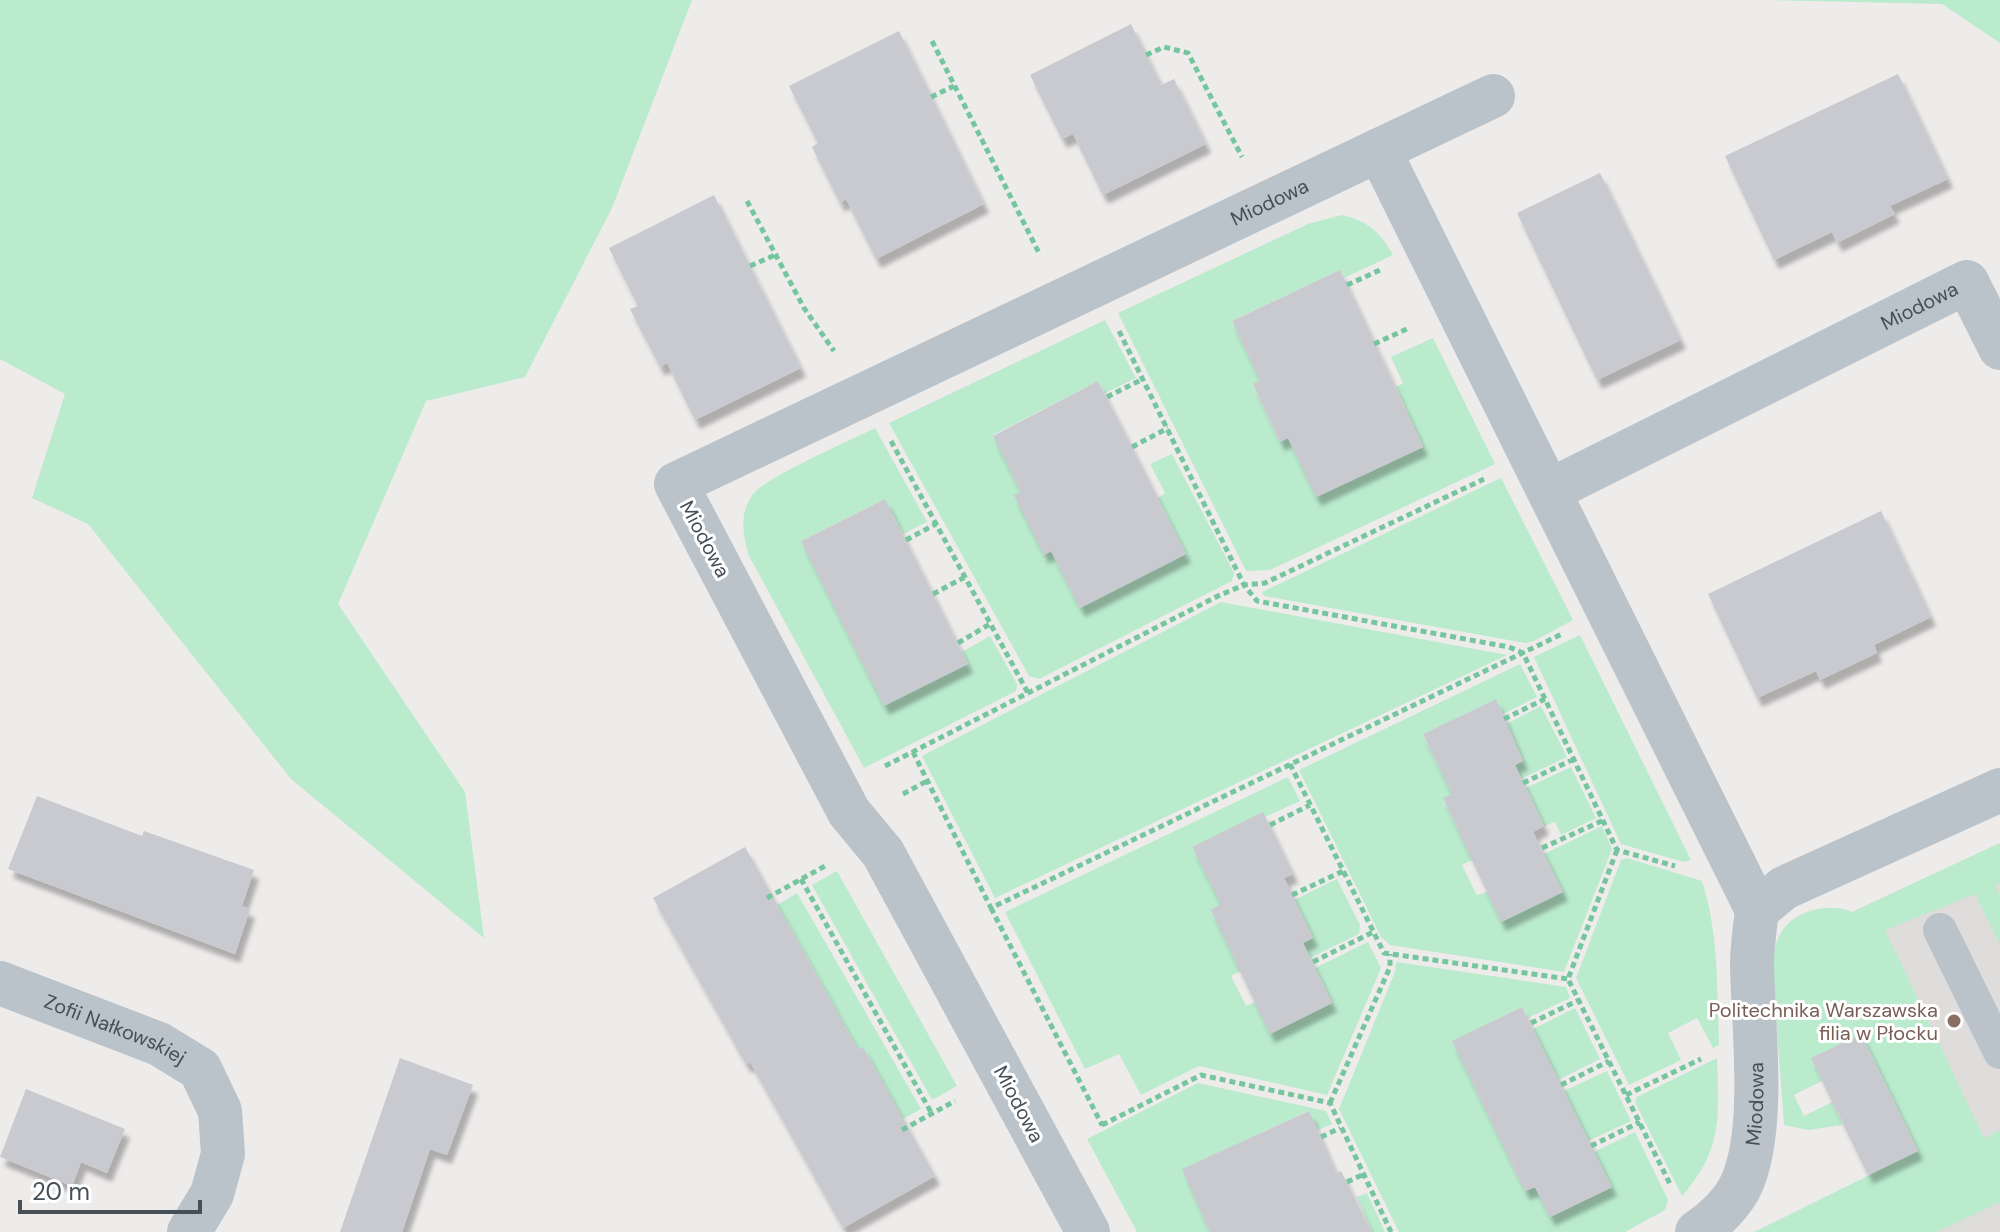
<svg xmlns="http://www.w3.org/2000/svg" width="2000" height="1232" font-family="'DM Sans',sans-serif">
<style>
.education{fill:#dfdcdc}
.green{fill:#baebcd}
.building{fill:#c8cad0;filter:url(#shadow)}
.lines{fill:none;stroke-linecap:round;stroke-linejoin:round}
.path{stroke:#75c69e;stroke-width:5;stroke-dasharray:6 4;stroke-linecap:butt}
.lane{stroke:#bac3ca;stroke-width:34}
.street{stroke:#bac3ca;stroke-width:44}
.education-dot{fill:#8d6e63;stroke:#fff;stroke-width:3}
.labels{text-anchor:middle;dominant-baseline:central;stroke-width:6;stroke-linejoin:round;paint-order:stroke}
.street-label{font-size:20px;fill:#454f57;stroke:#fff}
.education-label{font-size:20px;fill:#785e54;stroke:#fff;text-anchor:end}
</style>
<defs>
<filter id="shadow"><feDropShadow dx="5" dy="9" stdDeviation="2" flood-color="#0004"/></filter>
</defs>
<rect width="100%" height="100%" fill="#eeebeb"/>
<path class="education" d="M 2000,843 L 2000,1232 L 1764,1232 L 1963,1131 L 1852,912 Z"/>
<path class="green" d="M 0,0 L 692,0 L 612,208 L 525,377 L 426,401 L 338,604 L 465,792 L 484,938 L 291,779 L 88,524 L 32,498 L 65,394 L 0,359 Z
M 1766,0 L 2000,0 L 2000,43 L 1942,4 Z
M 1341,215 C 1367,220 1380,232 1393,255 L 1344,278 L 1340,270 L 1232,321 L 1260,380 L 1253,385 L 1279,441 L 1288,438 L 1317,497 L 1423,447 L 1396,387 L 1403,383 L 1391,357 L 1433,338 L 1495,464 L 1270,570 L 1246,571 L 1118,313 L 1308,224 Z
M 1105,320 L 1136,378 L 1105,393 L 1098,381 L 993,435 L 1021,492 L 1015,495 L 1044,555 L 1051,551 L 1080,608 L 1186,554 L 1158,498 L 1165,493 L 1150,464 L 1172,454 L 1234,573 L 1232,581 L 1039,679 L 1029,676 L 889,423 Z
M 875,428 L 927,522 L 903,534 L 885,499 L 801,541 L 884,705 L 968,664 L 962,652 L 990,636 L 1017,684 L 1016,691 L 864,768 L 748,554 C 743,533 739,513 753,494 C 766,477 851,440 875,428 Z
M 1501,478 L 1573,620 L 1534,641 L 1525,643 L 1264,596 L 1262,592 Z
M 1221,602 L 1507,655 L 995,898 L 922,756 Z
M 1580,635 L 1691,860 L 1684,862 L 1621,844 L 1534,657 Z
M 1520,664 L 1537,697 L 1501,715 L 1494,700 L 1423,734 L 1438,766 L 1460,790 L 1443,799 L 1457,828 L 1481,856 L 1462,865 L 1477,895 L 1487,892 L 1563,892 L 1544,854 L 1602,826 L 1612,849 L 1564,972 L 1390,945 L 1381,937 L 1299,770 Z
M 1541,706 L 1567,757 L 1521,779 L 1515,765 L 1523,761 L 1506,724 Z
M 1571,767 L 1596,818 L 1561,835 L 1555,822 L 1544,826 L 1526,788 Z
M 1288,777 L 1300,801 L 1265,817 L 1263,813 L 1192,847 L 1206,875 L 1216,871 L 1250,966 L 1231,976 L 1246,1006 L 1255,1002 L 1271,1033 L 1332,1003 L 1315,968 L 1368,942 L 1381,968 L 1327,1095 L 1199,1066 L 1141,1095 L 1119,1054 L 1085,1069 L 1005,912 Z
M 2000,843 L 2000,882 L 1995,885 L 2000,897 L 2000,945 L 1975,894 L 1885,930 L 1984,1138 L 2000,1130 L 2000,1202 L 1937,1232 L 1754,1232 L 1918,1151 L 1861,1034 L 1812,1058 L 1822,1081 L 1794,1095 L 1804,1116 L 1832,1102 L 1843,1125 L 1808,1130 L 1784,1125 L 1773,975 C 1773,960 1773,944 1782,931 C 1796,910 1830,902 1852,912 Z
M 1627,858 L 1702,881 C 1719,933 1717,990 1719,1045 L 1713,1048 L 1697,1018 L 1668,1033 L 1681,1060 L 1629,1085 L 1576,978 L 1621,860 Z
M 837,871 L 957,1086 L 932,1100 L 812,885 Z
M 1337,879 L 1360,925 L 1359,934 L 1310,958 L 1303,943 L 1294,900 Z
M 797,893 L 921,1109 L 898,1122 L 891,1097 L 863,1047 L 858,1050 L 789,925 L 772,908 Z
M 1396,962 L 1566,987 L 1570,998 L 1528,1018 L 1522,1007 L 1453,1041 L 1495,1130 L 1519,1155 L 1510,1161 L 1525,1191 L 1535,1187 L 1550,1217 L 1611,1188 L 1594,1152 L 1635,1132 L 1668,1200 L 1665,1210 L 1625,1232 L 1399,1232 L 1339,1109 L 1395,972 Z
M 1575,1008 L 1600,1059 L 1558,1080 L 1533,1029 Z
M 1717,1058 C 1719,1116 1723,1149 1682,1196 L 1635,1102 L 1637,1097 Z
M 1607,1071 L 1631,1121 L 1588,1141 L 1564,1091 Z
M 1198,1083 L 1326,1111 L 1332,1124 L 1318,1130 L 1308,1111 L 1183,1169 L 1210,1232 L 1137,1232 L 1087,1139 Z
M 1367,1193 L 1385,1232 L 1372,1232 L 1357,1197 Z"/>
<path class="building" d="M 1131,24 L 1161,85 L 1174,79 L 1206,144 L 1103,195 L 1073,134 L 1062,139 L 1030,75 Z
M 899,31 L 984,204 L 876,259 L 846,199 L 840,203 L 812,147 L 818,143 L 789,86 Z
M 1898,74 L 1948,179 L 1890,206 L 1895,214 L 1837,243 L 1832,232 L 1774,260 L 1725,156 Z
M 1600,173 L 1681,340 L 1597,380 L 1517,213 Z
M 714,195 L 801,368 L 695,420 L 667,363 L 660,367 L 630,309 L 638,306 L 609,248 Z
M 1340,270 L 1423,447 L 1316,497 L 1288,438 L 1280,442 L 1253,384 L 1260,380 L 1232,321 Z
M 1098,381 L 1186,554 L 1080,608 L 1051,551 L 1044,555 L 1014,495 L 1021,492 L 993,436 Z
M 885,499 L 968,664 L 884,706 L 801,541 Z
M 1881,511 L 1931,617 L 1874,645 L 1877,653 L 1820,680 L 1816,671 L 1757,698 L 1708,594 Z
M 1496,699 L 1523,761 L 1515,765 L 1544,826 L 1533,832 L 1563,892 L 1501,922 L 1443,798 L 1452,794 L 1423,734 Z
M 37,796 L 142,836 L 144,831 L 254,870 L 242,906 L 250,909 L 235,954 L 8,869 Z
M 1263,812 L 1293,874 L 1284,878 L 1313,938 L 1303,943 L 1332,1003 L 1270,1034 L 1211,910 L 1221,904 L 1192,847 Z
M 745,847 L 858,1050 L 863,1047 L 935,1176 L 843,1228 L 750,1062 L 746,1064 L 653,898 Z
M 1522,1007 L 1612,1187 L 1550,1217 L 1535,1187 L 1525,1191 L 1452,1041 Z
M 1861,1034 L 1918,1151 L 1868,1175 L 1811,1058 Z
M 400,1058 L 473,1085 L 447,1155 L 430,1149 L 402,1232 L 340,1232 Z
M 26,1089 L 125,1129 L 107,1173 L 81,1162 L 72,1186 L 0,1157 Z
M 1309,1111 L 1336,1173 L 1341,1171 L 1371,1232 L 1210,1232 L 1182,1169 Z"/>
<g class="lines">
<path class="path" d="M 932,41 L 1039,253
M 1146,55 L 1164,47 L 1188,53 L 1242,157
M 931,97 L 954,86
M 747,201 L 804,308 L 834,351
M 750,266 L 775,255
M 1347,285 L 1380,270
M 1119,331 L 1244,585 L 1257,601 L 1509,647 L 1523,653 L 1617,850 L 1675,866
M 1374,344 L 1409,328
M 1107,397 L 1143,379
M 891,441 L 1028,693
M 1132,447 L 1168,428
M 906,540 L 936,524
M 933,594 L 965,577
M 958,643 L 990,624
M 1504,719 L 1545,699
M 913,752 L 991,908 L 1562,634
M 1290,764 L 1384,953 L 1568,979
M 885,766 L 1218,596 L 1244,585 L 1265,583 L 1484,479
M 1523,783 L 1574,759
M 903,794 L 927,781
M 1270,825 L 1310,805
M 1542,848 L 1604,820
M 1617,850 L 1568,979 L 1670,1184
M 801,879 L 932,1114
M 1292,895 L 1343,871
M 767,898 L 825,866
M 991,908 L 1102,1125
M 1313,962 L 1373,932
M 1531,1023 L 1579,1000
M 1561,1085 L 1609,1061
M 1626,1095 L 1701,1059
M 1330,1103 L 1390,967 L 1390,954
M 1102,1125 L 1201,1075 L 1330,1103 L 1391,1232
M 902,1130 L 955,1101
M 1321,1137 L 1340,1128
M 1591,1146 L 1640,1122
M 1347,1182 L 1364,1174"/>
<path class="lane" d="M 1940,930 L 2000,1052"/>
<g class="street">
<path d="M 1379,150 L 1757,910"/>
<path id="s1" d="M 1549,491 L 1967,282 L 2000,348"/>
<path id="s2" d="M 0,983 L 159,1044 L 200,1069 L 220,1111 L 223,1154 L 212,1194 L 189,1232"/>
<path id="s3" d="M 1088,1232 L 883,853 L 849,812 L 676,484 L 1493,96"/>
<path id="s4" d="M 1697,1232 C 1714,1221 1733,1203 1742,1183 C 1766,1127 1753,1026 1752,965 C 1752,947 1755,928 1757,910 L 1784,888 L 2000,790"/>
</g>
</g>
<circle class="education-dot" cx="1954" cy="1021" r="8"/>
<g class="labels">
<g class="street-label">
<text stroke="none"><textPath href="#s3" startOffset="1512">Miodowa</textPath></text>
<text stroke="none"><textPath href="#s1" startOffset="414">Miodowa</textPath></text>
<text transform="translate(705 539) rotate(62)">Miodowa</text>
<text stroke="none"><textPath href="#s2" startOffset="124">Zofii Nałkowskiej</textPath></text>
<text transform="translate(1019 1104) rotate(62)">Miodowa</text>
<text stroke="none"><textPath href="#s4" startOffset="148">Miodowa</textPath></text>
</g>
<g class="education-label">
<text x="1938" y="1010">Politechnika Warszawska<tspan x="1938" dy="23">filia w Płocku</tspan></text>
</g>
</g>
<path d="M20 1200v12h180v-12" fill="none" stroke="#454f57" stroke-width="4"/>
<text x="32" y="1200" font-size="24" fill="#454f57" stroke="#ffffff" stroke-width="6" paint-order="stroke">20 m</text>
</svg>
